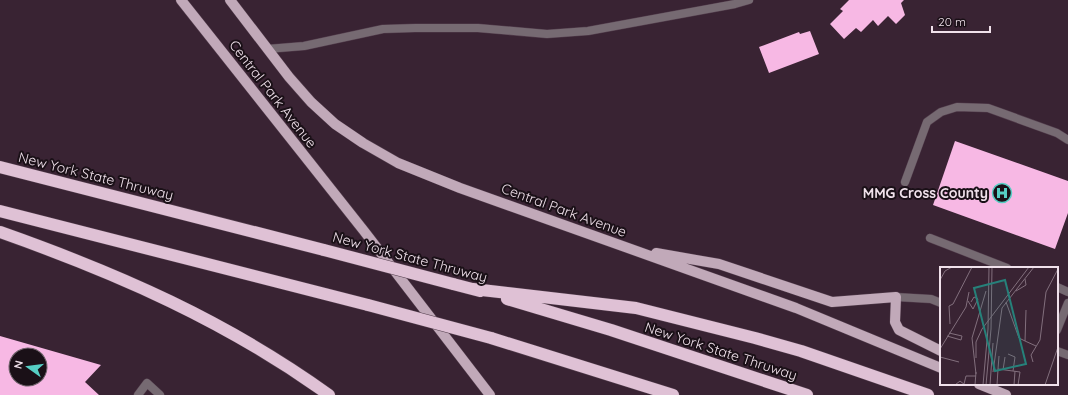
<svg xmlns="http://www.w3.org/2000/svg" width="1068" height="395" font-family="Quicksand,sans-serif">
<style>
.building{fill:#f7b8e4;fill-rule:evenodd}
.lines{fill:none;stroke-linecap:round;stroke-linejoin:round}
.lane-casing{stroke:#533e4d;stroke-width:9}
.street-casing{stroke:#533e4d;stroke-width:9}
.primary-casing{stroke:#533e4d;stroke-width:11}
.highway-casing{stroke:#533e4d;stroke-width:13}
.lane{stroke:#766a72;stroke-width:8}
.street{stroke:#766a72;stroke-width:8}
.primary{stroke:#c1a9b9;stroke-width:10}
.highway{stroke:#dfc1d5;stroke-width:12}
.highway-bridge-casing{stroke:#533e4d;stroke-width:13;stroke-linecap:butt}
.highway-bridge{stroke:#dfc1d5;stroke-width:12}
.labels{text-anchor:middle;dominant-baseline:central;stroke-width:4;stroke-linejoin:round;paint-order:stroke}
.street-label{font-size:14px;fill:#f0e1eb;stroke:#1a1017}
.poi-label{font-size:14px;font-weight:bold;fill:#f0e1eb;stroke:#1a1017;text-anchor:end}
.inset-road{fill:none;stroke:#826f7d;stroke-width:1}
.view{fill:#26817a;fill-opacity:0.15;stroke:#26817a;stroke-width:2}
.inset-edge{fill:none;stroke:#f0e1eb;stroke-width:2}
</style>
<rect width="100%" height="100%" fill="#392333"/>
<path class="building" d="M 849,0 L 904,0 L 901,3 L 905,15 L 896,24 L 888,16 L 878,26 L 873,20 L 861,32 L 856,28 L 844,39 L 830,24 L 843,11 L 840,9 Z
M 810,31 L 819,54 L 769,73 L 759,47 L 799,32 L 800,34 Z
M 955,141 L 1068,181 L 1068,213 L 1055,249 L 933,205 Z
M 0,336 L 101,365 L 85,382 L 99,395 L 0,395 ZM 16,355 L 40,355 L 40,379 L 16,379 Z"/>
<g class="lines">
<defs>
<path id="lane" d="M 905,182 L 927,122 L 941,112 L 957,107 L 988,108 L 1057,133 L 1068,140
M 930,238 L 1007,268
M 1057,287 L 1068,292
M 1057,351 L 1068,355
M 138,395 L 147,383 L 160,395"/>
<path id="street" d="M 267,49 L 304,46 L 383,29 L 415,28 L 478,28 L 547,34 L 588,31 L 735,4 L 749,0
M 896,297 L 931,299 L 941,303
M 1057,330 L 1068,303"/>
<path id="primary" d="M 181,0 L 364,231 L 490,395
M 230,0 L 289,77 L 311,102 L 335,124 L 363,143 L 398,163 L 460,188 L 796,308 L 941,368
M 656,253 L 719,264 L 832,302 L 896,297 L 895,322 L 899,330 L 941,351
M 979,384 L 1006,395"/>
<path id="highway" d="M 0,167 L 324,250
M 0,211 L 368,305
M 0,232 C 119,274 226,321 329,395
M 453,284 L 480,291
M 473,289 L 636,308 L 755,338 L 801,351 L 928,395
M 507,299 L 611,330 L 807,395
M 491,338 L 673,395"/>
</defs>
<use href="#lane" class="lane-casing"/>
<use href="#street" class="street-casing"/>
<use href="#primary" class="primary-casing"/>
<use href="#highway" class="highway-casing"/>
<use href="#lane" class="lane"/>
<use href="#street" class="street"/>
<use href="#primary" class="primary"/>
<use href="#highway" class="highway"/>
<defs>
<path id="highway-bridge" d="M 324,250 L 453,284
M 368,305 L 491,338"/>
</defs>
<use href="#highway-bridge" class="highway-bridge-casing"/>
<use href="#highway-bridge" class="highway-bridge"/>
</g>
<defs>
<symbol id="hospital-ring" viewBox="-11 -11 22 22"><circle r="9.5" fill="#1a1017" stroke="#56cec4" stroke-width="1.5"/><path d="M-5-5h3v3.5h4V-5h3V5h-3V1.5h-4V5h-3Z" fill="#56cec4"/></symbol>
</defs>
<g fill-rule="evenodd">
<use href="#hospital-ring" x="991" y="182" width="22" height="22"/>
</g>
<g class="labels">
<g class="street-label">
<text transform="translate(273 94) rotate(52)">Central Park Avenue</text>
<text transform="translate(96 176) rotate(14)">New York State Thruway</text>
<text transform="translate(564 210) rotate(20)">Central Park Avenue</text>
<text transform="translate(410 257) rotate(15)">New York State Thruway</text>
<text transform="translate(721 351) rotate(18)">New York State Thruway</text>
</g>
<g class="poi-label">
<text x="988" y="193">MMG Cross County</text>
</g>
</g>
<g transform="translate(940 267)">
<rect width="118" height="118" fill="#392333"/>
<path class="inset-road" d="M 0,13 L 5,4 L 12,0M 76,24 L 86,18 L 85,12M 28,34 L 33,42 L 38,32 L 34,30 L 31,35M 66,35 L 79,71 L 85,74M 86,43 L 85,74 L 96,79M 10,57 L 9,39 L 13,37 L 32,0M 7,69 L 21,73 L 22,69 L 9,66M 0,82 L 26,40 L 29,25M 68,87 L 75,90 L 73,104M 59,89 L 58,102 L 80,105 L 78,118M 0,90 L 19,95M 36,91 L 36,75 L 42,62 L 89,0M 93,95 L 91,88 L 100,73 L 106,25 L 118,2M 63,103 L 65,90M 53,105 L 62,41 L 94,0M 36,107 L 32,71 L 46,24M 24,117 L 26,109 L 36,109M 15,118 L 20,114 L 25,118M 35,118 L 36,105M 43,118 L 48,62 L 49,0M 46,118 L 51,62 L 52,0M 50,118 L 53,76M 57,118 L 58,102M 74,118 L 75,104M 105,118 L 118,80"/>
<path class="view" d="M 65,13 L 86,97 L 55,104 L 34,21 Z"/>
<rect width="118" height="118" class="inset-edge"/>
</g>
<g transform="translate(28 367) rotate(284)"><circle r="19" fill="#1a1017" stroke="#70646c"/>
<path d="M0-3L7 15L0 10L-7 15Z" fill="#56cec4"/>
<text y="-6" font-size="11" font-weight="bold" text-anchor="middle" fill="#f0e1eb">N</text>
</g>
<path d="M932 26v6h58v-6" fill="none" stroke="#f0e1eb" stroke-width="2"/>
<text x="938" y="26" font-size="12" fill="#f0e1eb" stroke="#1a1017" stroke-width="3" paint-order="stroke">20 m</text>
</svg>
